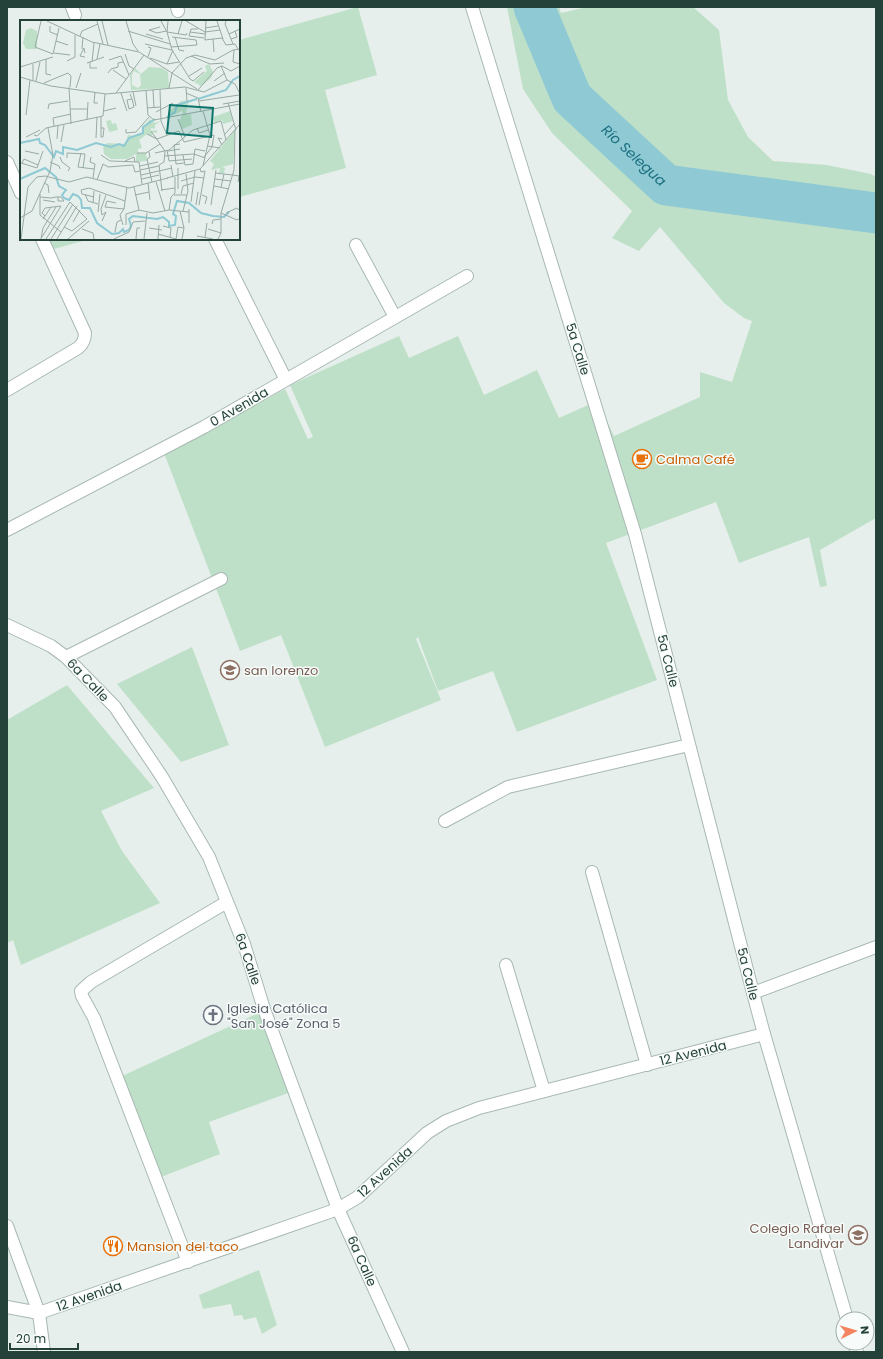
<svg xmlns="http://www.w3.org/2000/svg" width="883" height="1359" font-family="Poppins,sans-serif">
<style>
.green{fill:#bfe0c8}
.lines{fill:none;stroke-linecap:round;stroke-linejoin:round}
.river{stroke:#8ec9d4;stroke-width:41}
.minor-casing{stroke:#a8b8b2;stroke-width:14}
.tertiary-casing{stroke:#a8b8b2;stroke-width:14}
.minor{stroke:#fff;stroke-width:12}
.tertiary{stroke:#fff;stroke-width:12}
.labels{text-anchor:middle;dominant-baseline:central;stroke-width:3;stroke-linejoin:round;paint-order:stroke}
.street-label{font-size:13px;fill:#24423a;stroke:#f7fbf9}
.food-label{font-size:13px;fill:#c56008;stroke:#f7fbf9;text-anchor:start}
.education-label{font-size:13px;fill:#785e54;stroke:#f7fbf9;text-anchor:start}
.worship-label{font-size:13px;fill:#5b616d;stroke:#f7fbf9;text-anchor:start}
.water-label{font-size:14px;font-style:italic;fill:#1c6f80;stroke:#f7fbf9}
.inset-river{fill:none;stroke:#8ec9d4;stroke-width:2}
.inset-road{fill:none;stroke:#98aaa4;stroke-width:1}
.view{fill:#0f766e;fill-opacity:0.15;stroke:#0f766e;stroke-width:2}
.inset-edge{fill:none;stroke:#24423a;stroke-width:2}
</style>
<rect width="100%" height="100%" fill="#e6efeb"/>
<path class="green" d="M 358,7 L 377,75 L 325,90 L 346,168 L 239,197 L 239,40 Z
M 507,7 L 559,7 L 561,13 L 587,7 L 693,7 L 719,30 L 728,100 L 748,137 L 773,161 L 827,165 L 871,174 L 876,177 L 876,518 L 820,550 L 827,586 L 820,587 L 809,537 L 739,563 L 716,502 L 606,543 L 657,680 L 517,732 L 493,671 L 438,691 L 418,637 L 416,639 L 441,700 L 325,747 L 281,635 L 240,651 L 164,453 L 285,389 L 308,439 L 313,437 L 290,385 L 399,336 L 409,358 L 458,336 L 484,395 L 537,370 L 559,418 L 597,401 L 614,436 L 700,397 L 700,372 L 732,382 L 752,321 L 744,318 L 724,303 L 660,227 L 639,251 L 612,238 L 632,211 L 552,133 L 523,89 Z
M 40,239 L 90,239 L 43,252 Z
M 192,647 L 229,745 L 181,762 L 117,684 Z
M 67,685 L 154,788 L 101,811 L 122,851 L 160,903 L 21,965 L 13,940 L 7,943 L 7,720 Z
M 263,1011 L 291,1092 L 209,1122 L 220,1154 L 161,1177 L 120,1077 Z
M 259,1270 L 277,1325 L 262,1334 L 256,1317 L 244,1320 L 242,1315 L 234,1316 L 231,1304 L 203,1309 L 199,1295 Z"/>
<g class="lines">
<path class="river" id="s1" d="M 534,7 L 572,98 L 666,185 L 876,213"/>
<defs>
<path id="minor" d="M 72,7 L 75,15
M 177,7 L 178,11
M 472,7 L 635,534 L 753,993
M 7,162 L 21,193
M 215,239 L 286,380
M 356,245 L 395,317
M 7,390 L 78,348 C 83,344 85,340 85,333 L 42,239
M 7,530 L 204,427 L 467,276
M 7,625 L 51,646 L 66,657 L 115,707 L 162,777 L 209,857 L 244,944 L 264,1009 L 338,1209 L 403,1352
M 66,657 L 221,579
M 445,821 L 508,787 L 689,745
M 592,872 L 647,1065
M 506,965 L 544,1091
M 764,1034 L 847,1319
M 7,1226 L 39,1313 L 44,1352
M 188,1262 L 94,1018 L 82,996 L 81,991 L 91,982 L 227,902
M 854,1343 L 857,1352"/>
<path id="tertiary" d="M 7,1307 L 39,1313 L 338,1209 L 358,1197 L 427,1133 L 446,1121 L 479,1108 L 764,1034 L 753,993 L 876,947"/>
</defs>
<use href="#minor" class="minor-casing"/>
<use href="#tertiary" class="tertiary-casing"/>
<use href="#minor" class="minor"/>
<use href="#tertiary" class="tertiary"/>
</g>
<defs>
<symbol id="cafe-ring" viewBox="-11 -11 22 22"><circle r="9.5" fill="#f7fbf9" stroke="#e8710a" stroke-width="1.5"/><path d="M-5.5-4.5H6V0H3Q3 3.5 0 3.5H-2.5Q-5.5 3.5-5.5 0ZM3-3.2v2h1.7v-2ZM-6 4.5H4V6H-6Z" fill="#e8710a"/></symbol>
<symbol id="school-ring" viewBox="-11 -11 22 22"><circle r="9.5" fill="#f7fbf9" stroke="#8d6e63" stroke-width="1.5"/><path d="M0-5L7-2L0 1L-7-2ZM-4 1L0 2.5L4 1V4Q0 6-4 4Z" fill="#8d6e63"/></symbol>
<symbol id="church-ring" viewBox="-11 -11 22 22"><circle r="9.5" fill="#f7fbf9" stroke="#6b7280" stroke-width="1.5"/><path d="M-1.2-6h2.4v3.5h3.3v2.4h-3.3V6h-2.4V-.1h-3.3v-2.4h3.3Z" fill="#6b7280"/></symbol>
<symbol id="restaurant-ring" viewBox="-11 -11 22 22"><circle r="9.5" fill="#f7fbf9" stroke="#e8710a" stroke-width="1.5"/><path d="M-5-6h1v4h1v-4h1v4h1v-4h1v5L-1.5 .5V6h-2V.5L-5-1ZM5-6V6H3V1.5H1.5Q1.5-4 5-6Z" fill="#e8710a"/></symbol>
</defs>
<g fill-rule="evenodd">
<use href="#cafe-ring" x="631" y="448" width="22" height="22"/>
<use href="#school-ring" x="219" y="659" width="22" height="22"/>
<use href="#church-ring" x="202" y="1004" width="22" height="22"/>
<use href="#school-ring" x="847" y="1224" width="22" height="22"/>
<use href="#restaurant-ring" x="102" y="1235" width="22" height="22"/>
</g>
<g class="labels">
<g class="street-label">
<text transform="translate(578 349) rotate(73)">5a Calle</text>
<text transform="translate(239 407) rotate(-30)">0 Avenida</text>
<text transform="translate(668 661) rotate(76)">5a Calle</text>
<text transform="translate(88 680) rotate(46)">6a Calle</text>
<text transform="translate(248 959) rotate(71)">6a Calle</text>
<text transform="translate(748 974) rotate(76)">5a Calle</text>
<text transform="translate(693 1053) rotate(-14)">12 Avenida</text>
<text transform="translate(385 1172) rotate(-42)">12 Avenida</text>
<text transform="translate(362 1261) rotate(66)">6a Calle</text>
<text transform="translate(89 1296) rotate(-19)">12 Avenida</text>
</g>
<g class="food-label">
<text x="656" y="459">Calma Café</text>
<text x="127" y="1246">Mansion del taco</text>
</g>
<g class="education-label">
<text x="244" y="670">san lorenzo</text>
<text x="844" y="1228" text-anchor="end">Colegio Rafael<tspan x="844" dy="15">Landivar</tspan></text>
</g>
<g class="worship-label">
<text x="227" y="1008">Iglesia Católica<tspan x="227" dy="15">"San José" Zona 5</tspan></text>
</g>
<g class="water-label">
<text stroke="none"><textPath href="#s1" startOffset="183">Río Selegua</textPath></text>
</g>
</g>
<g transform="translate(20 20)">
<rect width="220" height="220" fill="#e6efeb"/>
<path d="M 11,8 L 17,11 L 17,29 L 6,29 L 3,23 L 6,10 ZM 189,44 L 193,52 L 191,58 L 181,66 L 174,62 L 187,51 L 185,46 ZM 129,47 L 142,48 L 148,52 L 149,68 L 111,70 L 110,56 L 115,48 L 121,54 ZM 114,51 L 120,54 L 121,65 L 118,68 L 112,65 L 112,55 ZM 169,80 L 166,92 L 167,95 L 171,94 L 172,105 L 162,109 L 159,101 L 163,94 L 162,91 L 149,97 L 148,92 L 161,81 ZM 210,91 L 213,101 L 203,104 L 202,100 L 194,103 L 193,97 ZM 130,99 L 135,103 L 141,101 L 135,105 L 135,109 L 131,108 L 131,111 L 137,110 L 137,113 L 133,112 L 132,116 L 127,114 L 119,120 L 122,128 L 118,129 L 118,133 L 126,133 L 127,141 L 116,142 L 116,134 L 107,139 L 91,139 L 84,134 L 83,127 L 87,123 L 105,124 L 108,115 L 114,116 L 123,113 L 123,107 ZM 91,100 L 92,104 L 96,103 L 98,110 L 89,112 L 86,101 ZM 215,110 L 213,144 L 202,147 L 205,148 L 204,153 L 199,153 L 200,148 L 191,150 L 194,144 L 190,141 Z" fill="#bfe0c8" fill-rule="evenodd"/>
<path class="inset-river" d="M 178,79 L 206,70 L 213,60 L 220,56M 147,97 L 155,92 L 157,85 L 177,79M 0,123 L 19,119 L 20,123 L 25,125 L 34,137 L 36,131 L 43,134 L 43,127 L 57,130 L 76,123 L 91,127 L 99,124 L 104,126 L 109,118 L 123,113 L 123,107 L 135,99M 0,159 L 25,148 L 36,157 L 39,166 L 46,170 L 42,175 L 44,178 L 49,180 L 53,174 L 58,176 L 61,180 L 62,188 L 70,188 L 77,203 L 92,214 L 99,213 L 103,209 L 104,212 L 109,210 L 111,206 L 109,199 L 113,196 L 137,199 L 143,197 L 149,202 L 149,206 L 155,205 L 156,196 L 153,194 L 157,181 L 169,183 L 181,193 L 193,196 L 204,197 L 209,192"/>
<path class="inset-road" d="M 21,1 L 15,27 L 33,34M 27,1 L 72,22 L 119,32 L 177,69M 77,1 L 83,24M 82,1 L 88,25M 106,1 L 113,24 L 118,31M 141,1 L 147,12 L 166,15 L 167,13M 148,1 L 147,12 L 152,30 L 170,59 L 173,61 L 184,52M 166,1 L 185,12 L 200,10M 186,1 L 185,20 L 202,18 L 206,25 L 215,24 L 218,29M 197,1 L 203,19M 206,1 L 205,4 L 213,24M 30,6 L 30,12 L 38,15M 140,7 L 129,10 L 137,13 L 146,11M 185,8 L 198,6M 178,9 L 171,9 L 169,16 L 184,18M 108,11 L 150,24M 170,12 L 185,14M 126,14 L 143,19M 158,14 L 162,1M 209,14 L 220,9M 60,16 L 62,11 L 78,4M 155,17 L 159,30 L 164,31M 193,19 L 194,32M 211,19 L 217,17 L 215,11M 36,21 L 48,25M 125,24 L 152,30M 128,27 L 131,28 L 128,37M 151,27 L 177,25 L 176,20 L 152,17M 62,29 L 63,17M 214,30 L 213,42 L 220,44M 34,33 L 50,35M 33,34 L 39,8M 105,34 L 109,46 L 114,49M 101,36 L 109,55M 171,36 L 190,44 L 204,43M 65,37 L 60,36 L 64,28 L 65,33M 130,38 L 147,44 L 159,42M 26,39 L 26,54 L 31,55M 77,39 L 80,24M 89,40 L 101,36M 47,41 L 55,37 L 55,15M 70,42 L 70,48 L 77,48M 72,42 L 74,23M 67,43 L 84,37M 147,44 L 153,30M 201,46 L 207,60M 202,46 L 211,51 L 220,46M 0,47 L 33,37M 93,50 L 106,59M 88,53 L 91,49 L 98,47 L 98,43 L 103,42M 169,56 L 182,48M 0,57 L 31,66 L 86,74 L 165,67 L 184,72 L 207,60 L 215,64 L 220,74M 13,61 L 13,44M 16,61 L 20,42M 194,61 L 205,53M 24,63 L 48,53 L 51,56 L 50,67M 49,67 L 51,104M 56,68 L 61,53M 149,68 L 152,53 L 166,38 L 175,35 L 195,40 L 213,30 L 220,29M 166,68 L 167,81M 133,70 L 134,87M 140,70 L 141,101 L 147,115M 178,70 L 197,48 L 202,46M 126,71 L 128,95 L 134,100 L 209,86 L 208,83M 75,72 L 74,83 L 78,83M 113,72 L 116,86M 96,73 L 124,35M 101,73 L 107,91M 166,73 L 178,78 L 181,92M 110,74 L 112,79 L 114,87 L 109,89 L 107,80 L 112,79M 179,81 L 219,75M 203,84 L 220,81M 127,88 L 140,87M 28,89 L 29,84 L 48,81M 51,89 L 67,89M 84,91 L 96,88M 183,91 L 190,115 L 183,146M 136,92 L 153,83M 6,95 L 10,60M 81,97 L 81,117 L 83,117 L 84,108 L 81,108M 158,99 L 165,117M 67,100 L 68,82M 34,106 L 33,98 L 51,94M 177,108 L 179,113 L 188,110M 106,109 L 106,113 L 116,112 L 129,97M 216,110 L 209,86 L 220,84M 131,111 L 145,131 L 144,142 L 139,145 L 142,171M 127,114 L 137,119 L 159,111 L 164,122 L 194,115 L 192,127 L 184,137M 205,114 L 214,104M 14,115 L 17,116 L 26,108 L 83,96 L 85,74M 6,117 L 20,110M 76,118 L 77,97M 37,119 L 38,106M 41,122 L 44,105M 160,124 L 154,125 L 156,144 L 164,143M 202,125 L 198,118 L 202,119M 187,126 L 200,128M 147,130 L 149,141 L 172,139M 5,131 L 19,134M 148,131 L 160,129M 129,132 L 130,137 L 127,139 L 132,162M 61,133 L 58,147 L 74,149M 117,133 L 126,133 L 140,124M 135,133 L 149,130 L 173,110 L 201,101 L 206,120M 81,135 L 90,141 L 119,142 L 122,164M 163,135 L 165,145 L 173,144 L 175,129 L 185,131M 144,136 L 174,134 L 185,138M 40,137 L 42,142 L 50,148 L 48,151M 71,137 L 70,142 L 75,144 L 73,158M 47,138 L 47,133 L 65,134 L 63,148M 105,141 L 114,137 L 115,142M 30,142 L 39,146 L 40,149M 1,143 L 17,148 L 23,131M 2,143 L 4,139 L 18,145M 151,145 L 153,157M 120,146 L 138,142M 158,148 L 158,169M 120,150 L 139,146M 195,153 L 213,155M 121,155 L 152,148M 213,155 L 219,156 L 218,162M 147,158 L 180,149 L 220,104M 122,159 L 139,155M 195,159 L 211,161M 77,160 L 83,144 L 88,147 L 113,145 L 115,152 L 120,151M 161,161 L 175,157 L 184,158M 136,162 L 145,191M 24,163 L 28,165 L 29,173M 128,163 L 130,180M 194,166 L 209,169M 114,167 L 119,190M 201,167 L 204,154M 141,170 L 155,168M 20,174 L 20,195 L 41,212M 65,174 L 68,181 L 78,184M 161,174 L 163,166 L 174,163M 115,175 L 129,172M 154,175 L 167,175M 182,175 L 187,177 L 185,184M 20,177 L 31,178 L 36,177 L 41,177 L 44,181 L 38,181 L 38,177M 74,177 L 62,174 L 61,170 L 69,168 L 105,181M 23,180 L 35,182M 171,182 L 175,151M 73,183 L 74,171M 96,183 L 87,181 L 85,187 L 104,189M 176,185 L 178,172M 179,185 L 185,151 L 181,152 L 180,149M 191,185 L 196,150M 149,190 L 151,177 L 155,173 L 155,157M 160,191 L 164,208 L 162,219M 163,191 L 168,171 L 166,154M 78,192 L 80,174M 201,193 L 217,200 L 220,198M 206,193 L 217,188 L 220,191M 0,198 L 12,191 L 30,151 L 33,135 L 28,108M 23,199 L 31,187M 82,201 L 86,192 L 82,195 L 81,189 L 86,175M 53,202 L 60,190M 169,203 L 169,189M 192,204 L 193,200 L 201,199M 103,205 L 100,195 L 104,189 L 107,167M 106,205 L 106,194 L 119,190 L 133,193 L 149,190 L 169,192M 143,206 L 151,208 L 150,217M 129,208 L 142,210M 62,209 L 73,213 L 74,219M 188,209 L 201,213M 95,212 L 97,202 L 101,200M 138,214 L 156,219 L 158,207 L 164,208M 177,216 L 193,219M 22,217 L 41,186 L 25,188 L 22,193 L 25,196M 185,217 L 187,203M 1,219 L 8,167 L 17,157 L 25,156 L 49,162 L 67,157 L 109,168 L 148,158M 21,219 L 23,208 L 36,187M 26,219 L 50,182 L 67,199 L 52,211 L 44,207M 31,219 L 53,184M 37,219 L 57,186M 48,219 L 69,201M 94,219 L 109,212 L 113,202 L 125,201M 116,219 L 117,208 L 120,208M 124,219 L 127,193M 138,219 L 139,205M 198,219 L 201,213 L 201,193 L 214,150 L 215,110"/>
<path class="view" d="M 150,85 L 193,88 L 191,117 L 147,113 Z"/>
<rect width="220" height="220" class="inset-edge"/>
</g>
<rect width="883" height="1359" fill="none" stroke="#24423a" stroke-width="16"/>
<g transform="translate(855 1331) rotate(85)"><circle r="19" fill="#f7fbf9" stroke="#a3b1ad"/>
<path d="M0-3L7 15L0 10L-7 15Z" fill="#f4845f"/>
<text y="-6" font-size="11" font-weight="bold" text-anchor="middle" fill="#24423a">N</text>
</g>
<path d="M10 1343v6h68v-6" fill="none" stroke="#24423a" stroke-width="2"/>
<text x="16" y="1343" font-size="12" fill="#24423a" stroke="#f7fbf9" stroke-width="3" paint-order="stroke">20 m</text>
</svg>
